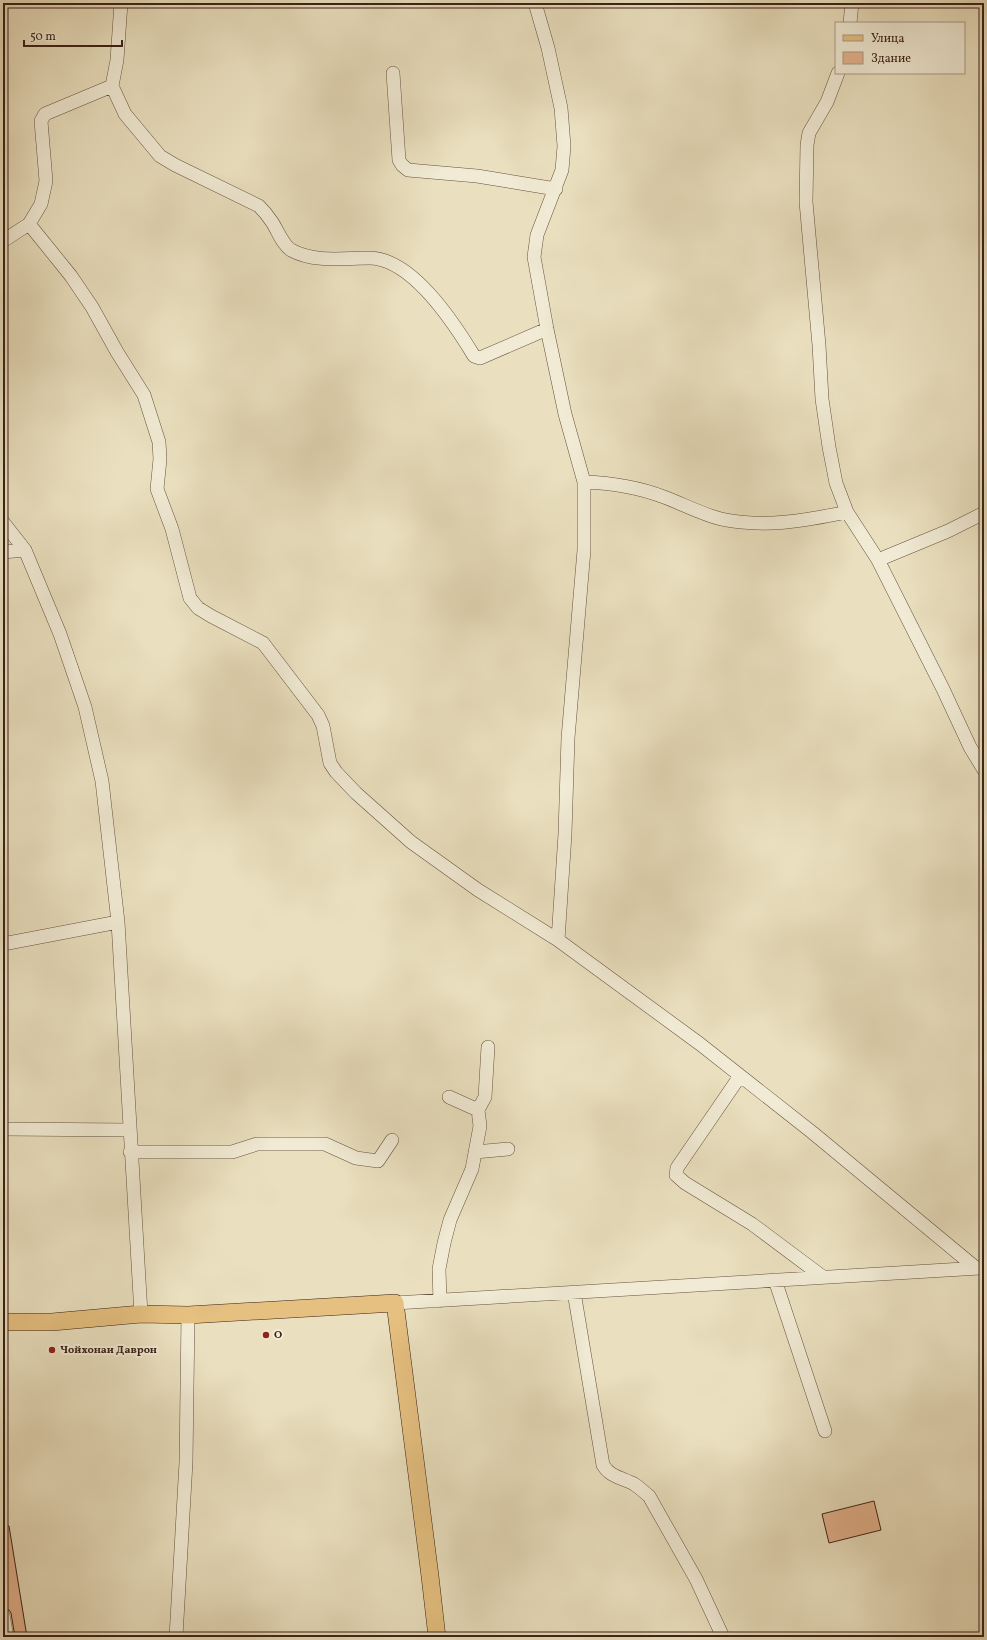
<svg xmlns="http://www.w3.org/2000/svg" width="987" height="1640" font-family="Vollkorn,serif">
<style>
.building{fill:#e4b38d;stroke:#3a2116}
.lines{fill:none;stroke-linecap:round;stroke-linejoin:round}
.minor-casing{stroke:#665140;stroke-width:14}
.major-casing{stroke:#3a2116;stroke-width:18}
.minor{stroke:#f1ebd5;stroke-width:13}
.major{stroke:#e5c080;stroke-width:17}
.poi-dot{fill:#8f2418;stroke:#f1ebd5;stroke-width:1.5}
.labels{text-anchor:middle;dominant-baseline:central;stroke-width:4;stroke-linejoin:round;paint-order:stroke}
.poi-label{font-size:11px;font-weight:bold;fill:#3a2116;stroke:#f1ebd5;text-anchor:start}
</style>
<rect width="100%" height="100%" fill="#eae0bf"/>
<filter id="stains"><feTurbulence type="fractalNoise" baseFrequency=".005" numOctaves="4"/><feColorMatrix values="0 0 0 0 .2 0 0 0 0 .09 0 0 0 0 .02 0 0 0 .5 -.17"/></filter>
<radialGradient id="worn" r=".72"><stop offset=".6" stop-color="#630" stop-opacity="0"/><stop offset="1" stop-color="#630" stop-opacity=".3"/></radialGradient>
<path class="building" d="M 874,1501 L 881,1530 L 829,1543 L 822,1514 Z
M 3,1526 L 9,1526 L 27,1637 L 15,1637 L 11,1613 L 9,1610 L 5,1607 L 3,1595 Z"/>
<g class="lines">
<defs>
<path id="minor" d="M 121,3 L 117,60 L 112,86 L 45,114 L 41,121 L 46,181 L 41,204 L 29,224 L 71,276 L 92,307 L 117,352 L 144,395 L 159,442 L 160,459 L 157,489 L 172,529 L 190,598 L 198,608 L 211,616 L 263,643 L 318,715 L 323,726 L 330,763 L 336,772 L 356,793 L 411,842 L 478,890 L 558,940 L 700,1044 L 813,1133 L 976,1268
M 535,3 L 548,48 L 561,108 L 564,146 L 562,170 L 537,235 L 534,257 L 547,329 L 565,414 L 584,482 L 584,550 L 568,738 L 565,834 L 558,940
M 850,23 L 852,3
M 393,73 L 399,160 L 402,165 L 408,170 L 477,176 L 556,189
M 838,73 L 827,102 L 809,133 L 807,145 L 806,202 L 819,345 L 822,399 L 829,447 L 836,483 L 847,512 L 878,560 L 943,689 L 970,747 L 984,770
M 112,86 L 125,114 L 160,156 L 175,165 L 259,206 C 264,211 268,216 272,222 C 278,231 282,244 291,250 C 315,263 343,258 369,258 C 412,258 454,323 474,356 L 480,358 L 547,329
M 3,241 L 29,224
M 584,482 C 611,483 638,487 664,497 C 683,504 701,514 721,519 C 764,528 804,521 847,512
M 3,522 L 25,550 L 60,634 L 85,707 L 102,781 L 118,922 L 141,1314
M 3,552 L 25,550
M 878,560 L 948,531 L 984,513
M 3,944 L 118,922
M 740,1076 L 677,1168 L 676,1175 L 685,1183 L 752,1224 L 823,1277
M 478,1110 L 485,1097 L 488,1047
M 3,1129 L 129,1130
M 130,1152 L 232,1152 L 257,1144 L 325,1144 L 356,1158 L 378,1161 L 392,1140
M 475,1152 L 508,1149
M 775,1280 L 825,1431
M 574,1292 L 603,1465 C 610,1477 623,1478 634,1484 C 640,1488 644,1492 649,1496 L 696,1579 L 723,1637
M 440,1301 L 439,1269 L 444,1243 L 450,1220 L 472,1169 L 480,1126 L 478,1110 L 449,1097
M 395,1303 L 980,1268
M 3,1615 L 7,1637
M 176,1637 L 186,1462 L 188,1315"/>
<path id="major" d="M 3,1322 L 52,1322 L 141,1314 L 188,1315 L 395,1303 L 430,1576 L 437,1637"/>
</defs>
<use href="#minor" class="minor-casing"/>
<use href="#major" class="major-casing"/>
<use href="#minor" class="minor"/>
<use href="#major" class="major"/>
</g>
<g class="poi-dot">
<circle cx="266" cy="1335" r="4"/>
<circle cx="52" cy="1350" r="4"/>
</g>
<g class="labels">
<g class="poi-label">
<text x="274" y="1335">O</text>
<text x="60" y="1350">Чойхонаи Даврон</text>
</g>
</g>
<rect width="987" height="1640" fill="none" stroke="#eae0bf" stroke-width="16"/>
<rect x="4" y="4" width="979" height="1632" fill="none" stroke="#3a2116" stroke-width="2"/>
<rect x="8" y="8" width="971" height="1624" fill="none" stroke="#3a2116"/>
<rect x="835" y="22" width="130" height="52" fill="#f1ebd5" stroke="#a89a89"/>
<rect x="843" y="35" width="20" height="6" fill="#e5c080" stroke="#a89a89"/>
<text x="871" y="42" font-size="12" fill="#3a2116">Улица</text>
<rect x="843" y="52" width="20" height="12" fill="#e4b38d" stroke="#a89a89"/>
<text x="871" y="62" font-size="12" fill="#3a2116">Здание</text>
<path d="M24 40v6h98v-6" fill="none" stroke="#3a2116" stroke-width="2"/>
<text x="30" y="40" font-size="12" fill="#3a2116" stroke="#f1ebd5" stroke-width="3" paint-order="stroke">50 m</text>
<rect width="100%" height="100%" filter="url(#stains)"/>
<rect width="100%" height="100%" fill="url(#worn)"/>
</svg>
